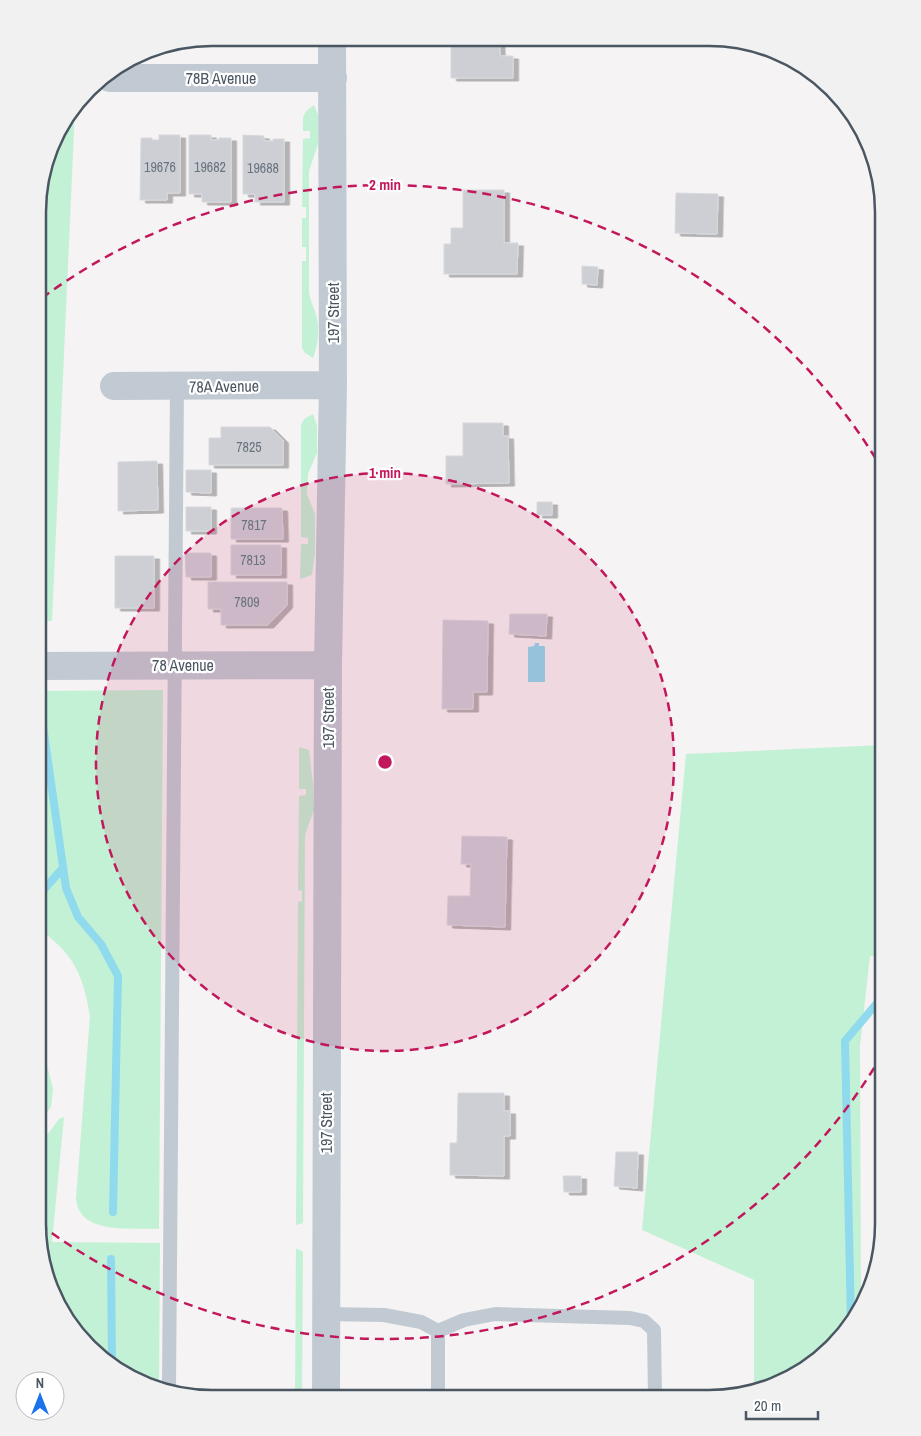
<svg xmlns="http://www.w3.org/2000/svg" width="921" height="1436" font-family="'Archivo Narrow',sans-serif">
<style>
.green{fill:#c3f1d5}
.water{fill:#90daee}
.lines{fill:none;stroke-linecap:round;stroke-linejoin:round}
.stream{stroke:#90daee;stroke-width:8}
.building{fill:#cdcfd5;stroke:#d7d9de;filter:url(#shadow)}
.service{stroke:#c1cad2;stroke-width:14}
.minor{stroke:#c1cad2;stroke-width:28}
.ring{fill:none;stroke:#c2185b;stroke-width:2.5;stroke-dasharray:9 6}
.labels{text-anchor:middle;dominant-baseline:central;stroke-width:4.5;stroke-linejoin:round;paint-order:stroke}
.number-label{font-size:14px;fill:#6b747e}
.street-label{font-size:16px;fill:#4a5661;stroke:#fff}
.rim{fill:none;stroke:#4a5661;stroke-width:2.5}
.centre{fill:#c2185b;stroke:#fff;stroke-width:2.5}
.ring-label{font-size:15px;text-anchor:middle;font-weight:bold;fill:#c2185b;stroke:#fff;stroke-width:4.5;stroke-linejoin:round;paint-order:stroke}
</style>
<defs>
<filter id="shadow"><feDropShadow dx="5.5" dy="3" stdDeviation="0" flood-color="#0004"/></filter>
</defs>
<rect width="100%" height="100%" fill="#f5f3f3"/>
<path class="green" d="M 314,105 L 318,115 L 318,144 L 309,171 L 309,292 C 310,301 314,306 316,315 C 320,327 318,346 313,358 L 305,353 L 302,348 L 302,261 L 306,261 L 306,247 L 302,247 L 302,218 L 306,218 L 306,207 L 302,207 L 303,139 L 310,138 L 310,131 L 303,131 C 303,117 301,114 314,105 Z
M 75,109 L 52,621 L 38,621 L 39,189 L 56,135 Z
M 313,414 L 317,426 L 317,453 L 308,474 L 307,494 L 315,514 L 315,553 L 312,575 L 300,579 L 301,544 L 308,544 L 308,538 L 301,537 L 301,425 L 304,419 Z
M 163,690 L 159,1229 C 138,1228 94,1233 81,1213 C 78,1210 77,1203 76,1199 L 90,1016 C 86,993 81,970 64,951 C 56,942 47,935 38,927 L 38,691 Z
M 883,745 L 883,957 L 870,956 L 860,1046 L 861,1306 L 848,1330 L 776,1385 L 754,1390 L 754,1280 L 642,1230 L 686,754 Z
M 299,747 L 309,750 L 313,784 L 314,810 L 305,835 L 303,1223 L 296,1225 L 298,902 L 302,901 L 302,891 L 298,890 L 299,796 L 306,795 L 306,789 L 299,789 Z
M 38,1030 L 53,1089 L 51,1107 L 38,1124 Z
M 64,1117 L 52,1242 L 160,1243 L 159,1384 L 106,1363 L 51,1291 L 38,1224 L 38,1147 L 59,1119 Z
M 296,1248 L 303,1252 L 302,1397 L 295,1397 Z"/>
<path class="water" d="M 535,643 L 539,643 L 539,646 L 544,646 L 545,647 L 545,682 L 528,682 L 528,647 L 534,646 Z"/>
<g class="lines">
<path class="stream" d="M 41,712 L 66,888 L 78,917 L 101,944 L 118,976 L 113,1212
M 38,896 L 63,868
M 111,1259 L 112,1365
M 851,1324 L 845,1041 L 883,996"/>
</g>
<path class="building" d="M 451,38 L 499,38 L 500,56 L 513,56 L 513,78 L 451,78 Z
M 159,135 L 180,135 L 180,193 L 167,193 L 167,200 L 140,200 L 141,138 L 152,138 L 152,140 L 159,140 Z
M 189,135 L 211,135 L 211,140 L 219,140 L 219,138 L 231,138 L 231,202 L 202,202 L 202,194 L 189,194 Z
M 243,135 L 264,136 L 264,141 L 273,141 L 273,139 L 284,139 L 284,202 L 255,202 L 255,194 L 243,194 Z
M 463,190 L 504,190 L 504,243 L 518,243 L 517,274 L 444,274 L 444,244 L 451,244 L 451,228 L 463,228 Z
M 676,193 L 718,194 L 717,234 L 675,233 Z
M 582,266 L 598,267 L 597,285 L 582,284 Z
M 463,423 L 503,423 L 503,436 L 508,436 L 509,483 L 446,484 L 446,456 L 463,456 Z
M 221,427 L 270,427 L 283,440 L 283,465 L 209,465 L 209,438 L 221,438 Z
M 157,461 L 158,510 L 118,511 L 118,462 Z
M 186,470 L 211,470 L 211,493 L 186,492 Z
M 537,502 L 552,502 L 552,515 L 537,515 Z
M 186,507 L 211,507 L 211,531 L 186,531 Z
M 231,508 L 282,508 L 283,539 L 231,539 Z
M 231,545 L 281,545 L 281,575 L 231,575 Z
M 185,553 L 211,553 L 211,577 L 186,577 Z
M 115,556 L 154,556 L 154,608 L 115,608 Z
M 208,582 L 287,582 L 287,605 L 268,625 L 221,625 L 221,609 L 208,609 Z
M 510,614 L 547,614 L 546,636 L 509,634 Z
M 443,620 L 488,621 L 487,692 L 473,692 L 473,709 L 442,709 Z
M 462,836 L 507,837 L 505,927 L 447,925 L 448,896 L 470,896 L 471,864 L 461,864 Z
M 458,1093 L 504,1093 L 504,1111 L 510,1111 L 510,1136 L 504,1136 L 504,1176 L 450,1175 L 450,1143 L 457,1143 Z
M 616,1152 L 638,1152 L 637,1188 L 614,1186 Z
M 563,1176 L 581,1176 L 581,1192 L 564,1192 Z"/>
<g class="lines">
<path class="service" d="M 325,1314 L 384,1315 L 421,1322 L 438,1331 L 438,1398
M 438,1331 L 464,1320 L 495,1314 L 630,1318 L 644,1321 L 654,1330 L 655,1398
M 169,1388 L 177,386"/>
<path class="minor" d="M 110,78 L 333,78
M 114,386 L 333,385
M 38,666 L 328,665
M 326,1397 L 328,665 L 333,385 L 332,38"/>
</g>
<circle cx="385" cy="762" r="289" fill="#c2185b" fill-opacity=".12"/>
<g class="ring">
<circle cx="385" cy="762" r="289"/>
<path d="M882 1055A577 577 0 0 1 38 1223M42 298A577 577 0 0 1 882 469"/>
</g>
<g class="labels">
<g class="number-label">
<text x="160" y="167">19676</text>
<text x="210" y="167">19682</text>
<text x="263" y="168">19688</text>
<text x="249" y="447">7825</text>
<text x="254" y="525">7817</text>
<text x="253" y="560">7813</text>
<text x="247" y="602">7809</text>
</g>
<g class="street-label">
<text x="221" y="78">78B Avenue</text>
<text transform="translate(333 313) rotate(-90)">197 Street</text>
<text transform="translate(224 386) rotate(-1)">78A Avenue</text>
<text x="183" y="665">78 Avenue</text>
<text transform="translate(328 718) rotate(-90)">197 Street</text>
<text transform="translate(326 1123) rotate(-90)">197 Street</text>
</g>
</g>
<path d="M0 0H921V1436H0ZM212 46H709A166 166 0 0 1 875 212V1224A166 166 0 0 1 709 1390H212A166 166 0 0 1 46 1224V212A166 166 0 0 1 212 46Z" fill="#f1f1f2" fill-rule="evenodd"/>
<path class="rim" d="M212 46H709A166 166 0 0 1 875 212V1224A166 166 0 0 1 709 1390H212A166 166 0 0 1 46 1224V212A166 166 0 0 1 212 46Z"/>
<circle cx="385" cy="762" r="8" class="centre"/>
<g class="ring-label">
<text x="385" y="190">2 min</text>
<text x="385" y="478">1 min</text>
</g>
<g transform="translate(40 1396)"><circle r="24" fill="#ffffff" stroke="#b7bbc0"/>
<path d="M0-4L9 19L0 12L-9 19Z" fill="#1a73e8"/>
<text y="-8" font-size="14" font-weight="bold" text-anchor="middle" fill="#4a5661">N</text>
</g>
<path d="M746 1411v8h72v-8" fill="none" stroke="#4a5661" stroke-width="2.5"/>
<text x="754" y="1411" font-size="15" fill="#4a5661" stroke="#ffffff" stroke-width="4" paint-order="stroke">20 m</text>
</svg>
